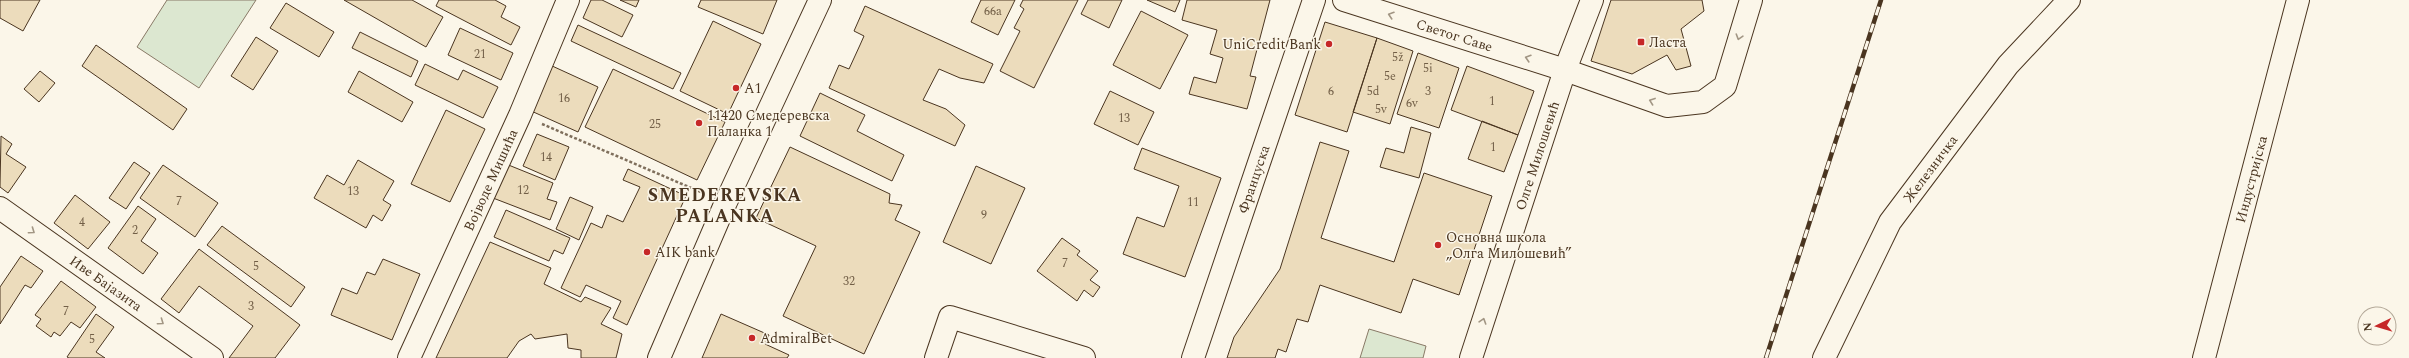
<svg xmlns="http://www.w3.org/2000/svg" width="2409" height="358" font-family="Spectral,serif">
<style>
.green{fill:#dce7d0;stroke:#887966}
.building{fill:#ecdcbc;stroke:#4a3520}
.lines{fill:none;stroke-linecap:round;stroke-linejoin:round}
.minor-casing{stroke:#4a3520;stroke-width:24}
.major-casing{stroke:#4a3520;stroke-width:24}
.path{stroke:#7f6f5c;stroke-width:2.5;stroke-dasharray:3 2;stroke-linecap:butt}
.minor{stroke:#fbf6e9;stroke-width:22}
.major{stroke:#fbf6e9;stroke-width:22}
.rail-casing{stroke:#4a3520;stroke-width:4.5}
.rail{stroke:#fbf6e9;stroke-width:3;stroke-dasharray:9;stroke-linecap:butt}
.oneway{stroke:#a29684}
.poi-dot{fill:#c62828;stroke:#fbf6e9;stroke-width:1.5}
.labels{text-anchor:middle;dominant-baseline:central;stroke-width:3;stroke-linejoin:round;paint-order:stroke}
.number-label{font-size:12px;fill:#725f47}
.street-label{font-size:14px;fill:#4a3520;stroke:#fbf6e9}
.poi-label{font-size:14px;fill:#4a3520;stroke:#fbf6e9;text-anchor:start}
.district-label{font-size:18px;font-weight:bold;letter-spacing:1px;fill:#4a3520;stroke:#fbf6e9}
</style>
<rect width="100%" height="100%" fill="#fbf6e9"/>
<path class="green" d="M 167,0 L 256,0 L 199,88 L 137,47 Z
M 1369,329 L 1426,346 L 1423,358 L 1360,358 Z"/>
<path class="building" d="M 0,0 L 40,0 L 23,31 L 0,18 Z
M 344,0 L 412,0 L 443,17 L 426,47 Z
M 439,0 L 495,0 L 506,6 L 501,17 L 520,27 L 511,45 L 436,6 Z
M 591,0 L 602,0 L 633,15 L 622,37 L 583,18 Z
M 620,0 L 639,0 L 636,7 Z
M 701,0 L 777,0 L 763,34 L 698,7 Z
M 981,0 L 1015,0 L 998,35 L 971,22 Z
M 1023,0 L 1078,0 L 1034,88 L 1000,71 L 1020,31 L 1014,28 L 1024,9 L 1020,6 Z
M 1088,0 L 1122,0 L 1109,28 L 1081,14 Z
M 1147,0 L 1180,0 L 1175,12 Z
M 1187,0 L 1270,0 L 1250,76 L 1256,77 L 1247,109 L 1189,94 L 1194,77 L 1216,83 L 1223,58 L 1210,54 L 1217,30 L 1182,20 Z
M 1611,0 L 1702,0 L 1704,11 L 1681,29 L 1691,66 L 1676,70 L 1667,55 L 1632,74 L 1591,61 Z
M 286,3 L 334,32 L 319,57 L 270,28 Z
M 865,6 L 993,64 L 984,83 L 960,78 L 939,69 L 923,100 L 946,109 L 965,125 L 955,146 L 829,88 L 839,65 L 849,69 L 860,45 L 864,36 L 854,31 Z
M 1141,11 L 1188,35 L 1160,89 L 1113,65 Z
M 713,21 L 761,44 L 728,114 L 680,91 Z
M 1325,22 L 1377,38 L 1347,132 L 1295,115 Z
M 578,25 L 681,73 L 673,89 L 571,41 Z
M 460,28 L 513,53 L 501,80 L 448,55 Z
M 360,32 L 418,61 L 411,77 L 352,48 Z
M 256,37 L 278,51 L 253,90 L 231,76 Z
M 1377,38 L 1413,51 L 1390,124 L 1353,112 Z
M 96,45 L 187,109 L 173,130 L 82,66 Z
M 1418,53 L 1459,68 L 1439,128 L 1397,114 Z
M 425,64 L 458,80 L 463,70 L 498,87 L 483,118 L 415,85 Z
M 550,65 L 598,87 L 578,132 L 529,110 Z
M 1467,66 L 1534,91 L 1518,135 L 1451,110 Z
M 613,69 L 725,122 L 697,180 L 585,127 Z
M 40,71 L 55,83 L 39,102 L 24,89 Z
M 359,71 L 413,102 L 402,122 L 348,92 Z
M 1110,91 L 1154,112 L 1138,145 L 1094,124 Z
M 820,93 L 865,115 L 857,131 L 904,155 L 892,181 L 800,136 Z
M 446,110 L 485,129 L 450,202 L 411,184 Z
M 1482,121 L 1518,135 L 1504,172 L 1468,159 Z
M 1411,127 L 1431,133 L 1419,178 L 1380,167 L 1386,148 L 1404,153 Z
M 537,134 L 569,147 L 555,180 L 523,166 Z
M 1,136 L 12,144 L 6,154 L 26,167 L 8,193 L 0,187 Z
M 1320,142 L 1349,151 L 1321,238 L 1394,262 L 1424,173 L 1492,196 L 1459,295 L 1413,279 L 1401,313 L 1320,285 L 1308,322 L 1297,319 L 1286,352 L 1278,349 L 1275,358 L 1227,358 L 1234,337 L 1280,269 Z
M 790,147 L 890,194 L 889,203 L 902,205 L 895,220 L 920,232 L 864,354 L 783,316 L 816,246 L 756,218 Z
M 1142,148 L 1221,178 L 1185,277 L 1123,254 L 1137,217 L 1164,227 L 1179,186 L 1134,169 Z
M 358,160 L 394,181 L 383,200 L 391,205 L 382,221 L 373,215 L 366,228 L 314,198 L 327,175 L 344,185 Z
M 134,162 L 150,173 L 126,209 L 109,198 Z
M 506,164 L 553,183 L 547,199 L 557,202 L 550,220 L 493,198 Z
M 163,165 L 218,203 L 195,237 L 140,198 Z
M 976,166 L 1025,188 L 991,264 L 943,242 Z
M 628,169 L 686,196 L 627,325 L 613,318 L 621,301 L 586,285 L 580,297 L 561,288 L 591,223 L 602,228 L 607,215 L 623,222 L 640,187 L 623,180 Z
M 75,195 L 110,222 L 88,249 L 54,223 Z
M 570,197 L 593,207 L 579,240 L 556,229 Z
M 138,206 L 156,219 L 141,241 L 158,253 L 143,274 L 108,248 Z
M 506,210 L 570,238 L 563,254 L 554,250 L 549,261 L 494,237 Z
M 222,226 L 305,287 L 291,307 L 207,245 Z
M 1062,238 L 1080,251 L 1077,255 L 1098,271 L 1090,280 L 1100,287 L 1093,297 L 1084,290 L 1077,301 L 1037,271 Z
M 490,242 L 551,268 L 544,284 L 581,302 L 585,297 L 611,308 L 601,324 L 622,334 L 616,358 L 581,358 L 581,350 L 568,348 L 567,334 L 535,339 L 531,334 L 519,341 L 507,358 L 436,358 Z
M 199,249 L 300,325 L 275,358 L 229,358 L 253,326 L 199,286 L 179,313 L 161,299 Z
M 21,256 L 43,271 L 31,288 L 25,285 L 0,324 L 0,287 Z
M 383,259 L 420,274 L 392,340 L 331,315 L 342,288 L 357,294 L 367,272 L 375,275 Z
M 61,281 L 96,307 L 80,328 L 71,322 L 60,336 L 54,332 L 51,337 L 36,326 L 41,319 L 35,315 Z
M 96,314 L 114,327 L 96,352 L 105,358 L 69,358 L 67,357 Z
M 721,314 L 769,335 L 765,344 L 789,355 L 787,358 L 702,358 Z"/>
<g class="lines">
<defs>
<g id="minor">
<path id="s1" d="M 1344,0 L 1565,70 L 1667,106 L 1703,102 L 1725,86 L 1751,0"/>
<path id="s2" d="M 0,208 L 212,358"/>
<path id="s3" d="M 409,358 L 520,115 L 568,0"/>
<path d="M 659,358 L 726,202 L 820,0"/>
<path d="M 936,358 L 950,317 L 1084,358"/>
<path id="s4" d="M 1471,358 L 1565,70 L 1592,0"/>
<path id="s5" d="M 1824,358 L 1890,222 L 2008,65 L 2069,0"/>
<path id="s6" d="M 2204,358 L 2298,0"/>
</g>
<g id="major">
<path id="s7" d="M 1193,358 L 1314,0"/>
</g>
</defs>
<use href="#minor" class="minor-casing"/>
<use href="#major" class="major-casing"/>
<path class="path" d="M 542,124 L 703,193"/>
<use href="#minor" class="minor"/>
<use href="#major" class="major"/>
<defs>
<path id="rail" d="M 1766,358 L 1881,0"/>
</defs>
<use href="#rail" class="rail-casing"/>
<use href="#rail" class="rail"/>
</g>
<defs><path id="oneway-chevron" d="M-2-3.5L2.5 0L-2 3.5" fill="none" stroke-width="1.6" stroke-linecap="round" stroke-linejoin="round"/></defs>
<g class="oneway">
<use href="#oneway-chevron" transform="translate(1391 15) rotate(-162)"/>
<use href="#oneway-chevron" transform="translate(1739 37) rotate(107)"/>
<use href="#oneway-chevron" transform="translate(1528 58) rotate(-163)"/>
<use href="#oneway-chevron" transform="translate(1652 101) rotate(-160)"/>
<use href="#oneway-chevron" transform="translate(32 231) rotate(35)"/>
<use href="#oneway-chevron" transform="translate(1483 321) rotate(-72)"/>
<use href="#oneway-chevron" transform="translate(161 322) rotate(35)"/>
</g>
<g class="poi-dot">
<rect x="1637" y="38" width="8" height="8" rx="2"/>
<circle cx="1329" cy="44" r="4"/>
<circle cx="736" cy="88" r="4"/>
<circle cx="699" cy="123" r="4"/>
<circle cx="1438" cy="245" r="4"/>
<circle cx="647" cy="252" r="4"/>
<circle cx="752" cy="338" r="4"/>
</g>
<g class="labels">
<g class="number-label">
<text x="993" y="11">66a</text>
<text x="480" y="54">21</text>
<text x="1398" y="57">5ž</text>
<text x="1428" y="68">5i</text>
<text x="1390" y="76">5e</text>
<text x="1331" y="91">6</text>
<text x="1373" y="91">5d</text>
<text x="1428" y="91">3</text>
<text x="564" y="98">16</text>
<text x="1492" y="101">1</text>
<text x="1412" y="103">6v</text>
<text x="1381" y="109">5v</text>
<text x="1124" y="118">13</text>
<text x="655" y="124">25</text>
<text x="1493" y="147">1</text>
<text x="546" y="157">14</text>
<text x="523" y="190">12</text>
<text x="353" y="191">13</text>
<text x="179" y="201">7</text>
<text x="1193" y="202">11</text>
<text x="984" y="215">9</text>
<text x="82" y="222">4</text>
<text x="135" y="230">2</text>
<text x="1065" y="263">7</text>
<text x="256" y="266">5</text>
<text x="849" y="281">32</text>
<text x="251" y="306">3</text>
<text x="66" y="311">7</text>
<text x="92" y="339">5</text>
</g>
<g class="street-label">
<text stroke="none"><textPath href="#s1" startOffset="116">Светог Саве</textPath></text>
<text stroke="none"><textPath href="#s4" startOffset="213">Олге Милошевић</textPath></text>
<text stroke="none"><textPath href="#s5" startOffset="218">Железничка</textPath></text>
<text stroke="none"><textPath href="#s7" startOffset="189">Француска</textPath></text>
<text stroke="none"><textPath href="#s6" startOffset="185">Индустријска</textPath></text>
<text stroke="none"><textPath href="#s3" startOffset="196">Војводе Мишића</textPath></text>
<text stroke="none"><textPath href="#s2" startOffset="130">Иве Бајазита</textPath></text>
</g>
<g class="poi-label">
<text x="1649" y="42">Ласта</text>
<text x="1321" y="44" text-anchor="end">UniCredit Bank</text>
<text x="744" y="88">A1</text>
<text x="707" y="115">11420 Смедеревска<tspan x="707" dy="16">Паланка 1</tspan></text>
<text x="1446" y="237">Основна школа<tspan x="1446" dy="16">„Олга Милошевић”</tspan></text>
<text x="655" y="252">AIK bank</text>
<text x="760" y="338">AdmiralBet</text>
</g>
<g class="district-label">
<text x="725" y="195">SMEDEREVSKA<tspan x="725" dy="21">PALANKA</tspan></text>
</g>
</g>
<g transform="translate(2377 326) rotate(265)"><circle r="19" fill="#fbf6e9" stroke="#b4a999"/>
<path d="M0-3L7 15L0 10L-7 15Z" fill="#c62828"/>
<text y="-6" font-size="11" font-weight="bold" text-anchor="middle" fill="#4a3520">N</text>
</g>
</svg>
